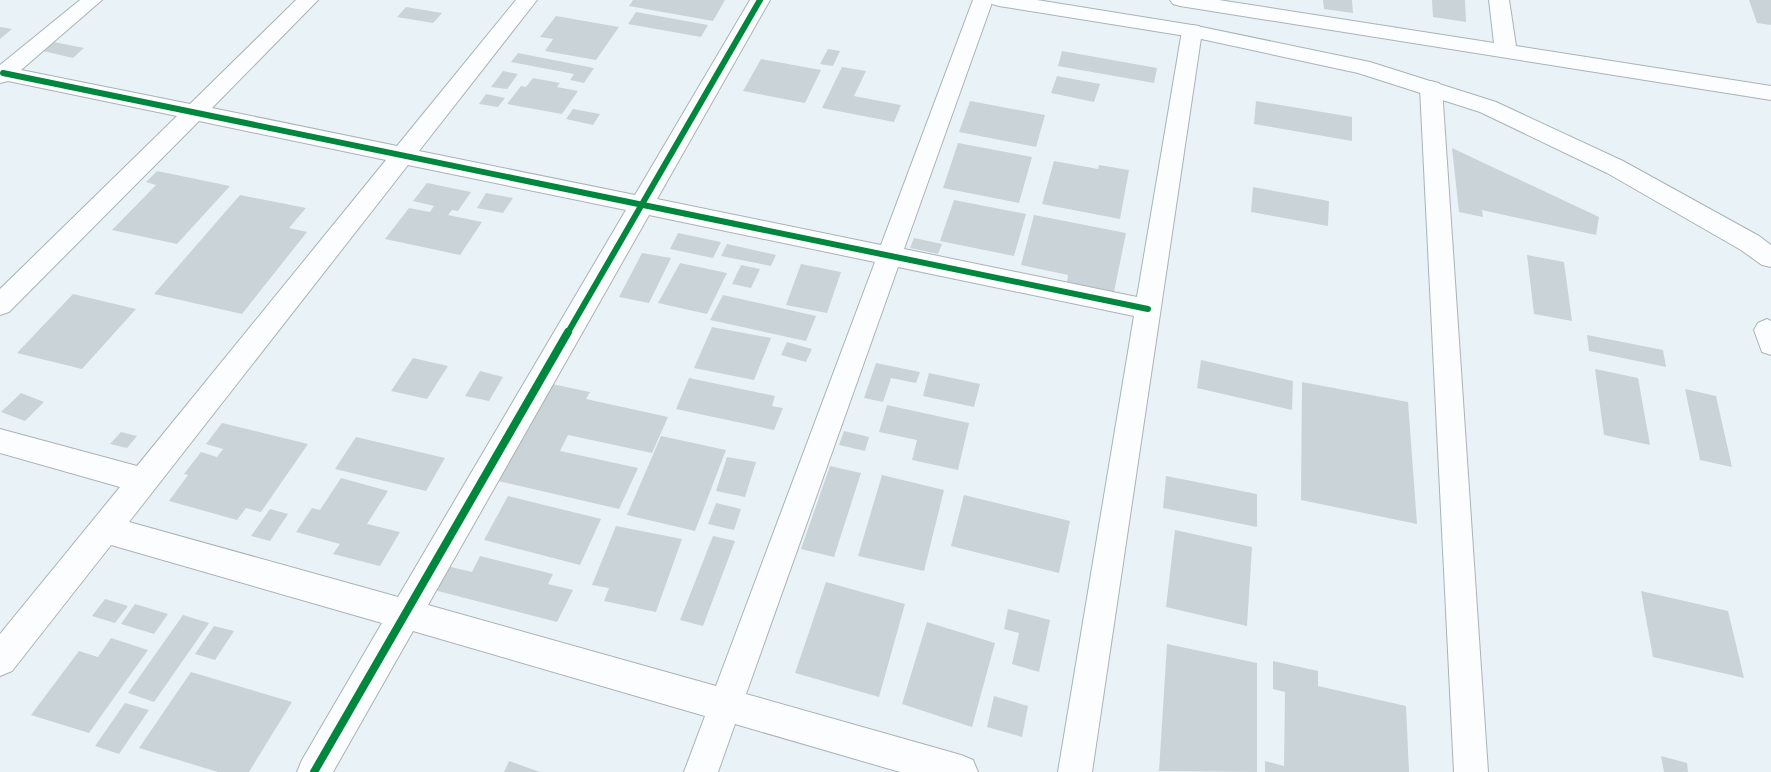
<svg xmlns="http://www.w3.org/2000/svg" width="1771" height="772" font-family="'Times New Roman',serif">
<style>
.building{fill:#cad4d8}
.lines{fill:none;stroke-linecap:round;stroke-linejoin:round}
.minor-casing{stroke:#a9b3b7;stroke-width:2}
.secondary-casing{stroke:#a9b3b7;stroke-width:2}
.minor{fill:#fcfdfe;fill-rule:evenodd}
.secondary{fill:#fcfdfe;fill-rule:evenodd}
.cycleway-far1-casing{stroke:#fff;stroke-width:9}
.cycleway-casing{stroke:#fff;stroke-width:11}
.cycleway-far1{stroke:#00873e;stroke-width:6}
.cycleway{stroke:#00873e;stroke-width:8}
</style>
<rect width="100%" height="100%" fill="#e9f3f7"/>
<path class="building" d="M 633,0 L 725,0 L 713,21 L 629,6 Z
M 1323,0 L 1352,0 L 1353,13 L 1324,9 Z
M 1432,0 L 1465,0 L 1466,22 L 1433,17 Z
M 1749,0 L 1771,0 L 1771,25 L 1757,23 Z
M 406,7 L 442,13 L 433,23 L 397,17 Z
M 636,12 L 708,25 L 701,37 L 628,24 Z
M 556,16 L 619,27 L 596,60 L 545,51 L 553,39 L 540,37 Z
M 0,27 L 12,29 L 0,39 Z
M 54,42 L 84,48 L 73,58 L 43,51 Z
M 828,49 L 840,51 L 833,66 L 820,64 Z
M 1062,51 L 1157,68 L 1154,83 L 1058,66 Z
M 518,53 L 594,68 L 584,83 L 570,80 L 574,74 L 511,62 Z
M 761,59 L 821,70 L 805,103 L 743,91 Z
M 842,67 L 866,71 L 854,96 L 901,105 L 894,122 L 822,108 Z
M 503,71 L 518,74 L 507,89 L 491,87 Z
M 1057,76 L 1100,84 L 1094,102 L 1051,93 Z
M 533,78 L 560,83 L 557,87 L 578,91 L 562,114 L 507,104 L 521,86 L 526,87 Z
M 486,94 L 505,98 L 498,107 L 479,104 Z
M 970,101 L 1045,115 L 1036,147 L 959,132 Z
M 1256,101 L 1352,117 L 1352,141 L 1254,124 Z
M 573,109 L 600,114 L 593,125 L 566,119 Z
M 958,143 L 1032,157 L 1019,203 L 943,188 Z
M 1452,148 L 1599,217 L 1596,235 L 1482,210 L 1483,217 L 1459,212 Z
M 1054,161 L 1098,169 L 1099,165 L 1129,170 L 1120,219 L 1042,204 Z
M 157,171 L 230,186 L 177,244 L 112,230 L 156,185 L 146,182 Z
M 427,183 L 471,192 L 458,211 L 452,210 L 448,215 L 482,222 L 460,255 L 385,239 L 409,208 L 430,212 L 434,206 L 413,201 Z
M 1253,187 L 1329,201 L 1328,226 L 1251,212 Z
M 486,193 L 513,198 L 503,213 L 477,208 Z
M 240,195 L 306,208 L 289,228 L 307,232 L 242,314 L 154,294 Z
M 954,200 L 1026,214 L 1014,256 L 940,241 Z
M 1034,215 L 1126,233 L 1114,292 L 1067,282 L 1068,275 L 1021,265 Z
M 678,233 L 721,242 L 713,258 L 670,249 Z
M 914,238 L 942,244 L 938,254 L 910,248 Z
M 727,244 L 776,255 L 771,266 L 721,256 Z
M 642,253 L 671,258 L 649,303 L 619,297 Z
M 1527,255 L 1564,262 L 1572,321 L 1534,314 Z
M 680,263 L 727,273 L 707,314 L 658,303 Z
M 801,264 L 841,272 L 827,313 L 786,305 Z
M 741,265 L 760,269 L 751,288 L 732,284 Z
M 73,294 L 136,309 L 82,369 L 17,353 Z
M 723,295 L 816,316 L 806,341 L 710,320 Z
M 712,327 L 771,338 L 754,380 L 694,368 Z
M 1587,335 L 1663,350 L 1666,367 L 1589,351 Z
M 787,342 L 812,349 L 806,362 L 781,355 Z
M 413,358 L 448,366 L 427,399 L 391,391 Z
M 1201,360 L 1293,381 L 1292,410 L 1197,388 Z
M 876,363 L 920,372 L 916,383 L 891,378 L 883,402 L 864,398 Z
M 1595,369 L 1638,378 L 1650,445 L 1604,435 Z
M 480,371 L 503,377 L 489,401 L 465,396 Z
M 929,373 L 980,384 L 974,407 L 923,396 Z
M 689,378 L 775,396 L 772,406 L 783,408 L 774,430 L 676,409 Z
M 1302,382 L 1408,402 L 1417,524 L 1301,500 Z
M 547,383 L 590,392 L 586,399 L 668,417 L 652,453 L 568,435 L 560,451 L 638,468 L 619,509 L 494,480 Z
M 1685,389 L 1716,396 L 1732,467 L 1700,460 Z
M 21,393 L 44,402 L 25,421 L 1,412 Z
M 887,405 L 969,423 L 958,470 L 912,460 L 917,440 L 879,432 Z
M 222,423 L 308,444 L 261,512 L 246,508 L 237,520 L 169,501 L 188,475 L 184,474 L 201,452 L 217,457 L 223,449 L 206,444 Z
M 844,431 L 869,437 L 865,451 L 839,445 Z
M 121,432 L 137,436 L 127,448 L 110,444 Z
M 661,436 L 726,450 L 695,531 L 627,515 Z
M 356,437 L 445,458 L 426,491 L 335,469 Z
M 727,457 L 756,462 L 745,497 L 716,491 Z
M 830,466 L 861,473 L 834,557 L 801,549 Z
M 882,475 L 944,490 L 924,571 L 858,556 Z
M 1166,476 L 1257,494 L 1257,527 L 1163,508 Z
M 341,478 L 388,491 L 367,524 L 400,532 L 380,566 L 333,554 L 340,544 L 296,532 L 312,508 L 320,510 Z
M 964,495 L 1070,521 L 1059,573 L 951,546 Z
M 508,496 L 601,519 L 580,565 L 484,540 Z
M 716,503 L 741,509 L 734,530 L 708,524 Z
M 270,509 L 288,514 L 270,541 L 251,536 Z
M 616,526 L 682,539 L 656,612 L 604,601 L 609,588 L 592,585 Z
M 1175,530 L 1252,547 L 1247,626 L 1166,607 Z
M 713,536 L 735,541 L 703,626 L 680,620 Z
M 480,556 L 553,574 L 548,584 L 573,590 L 557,622 L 434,590 L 447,566 L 472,572 Z
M 826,582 L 905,604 L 879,697 L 795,673 Z
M 1641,591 L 1728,611 L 1744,678 L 1653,657 Z
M 105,599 L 128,606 L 115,623 L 92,616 Z
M 135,604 L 168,614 L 154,634 L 121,624 Z
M 1008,609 L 1050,620 L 1039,672 L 1012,664 L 1019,633 L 1004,629 Z
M 183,615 L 209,623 L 154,702 L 128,693 Z
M 927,622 L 995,643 L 972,727 L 902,704 Z
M 214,626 L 234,631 L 215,660 L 195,654 Z
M 111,638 L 148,650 L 89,733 L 31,715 L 79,651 L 98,657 Z
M 1167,644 L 1257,663 L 1257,772 L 1159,771 Z
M 1273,661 L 1318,671 L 1318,686 L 1406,706 L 1409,772 L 1265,772 L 1265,761 L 1284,766 L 1285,692 L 1273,689 Z
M 191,672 L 292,702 L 249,772 L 218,772 L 139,748 Z
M 994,696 L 1028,706 L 1022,737 L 987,727 Z
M 125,703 L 149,710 L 119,754 L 95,746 Z
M 1661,756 L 1687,763 L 1688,772 L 1664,772 Z
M 509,761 L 540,772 L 504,772 Z"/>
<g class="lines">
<defs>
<path id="minor" d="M 80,0 L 102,0 L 21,70 L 190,104 L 296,0 L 318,0 L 212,108 L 397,146 L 516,0 L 537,0 L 419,151 L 635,195 L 750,0 L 770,0 L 657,199 L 881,245 L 973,0 L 993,0 L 904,249 L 1137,297 L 1182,31 L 1185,26 L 1192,25 L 1199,26 L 1202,31 L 1092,772 L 1058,772 L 1134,316 L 898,267 L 746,694 L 961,755 L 973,760 L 978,772 L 900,772 L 735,724 L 718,772 L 684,772 L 705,716 L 413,631 L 333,772 L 297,772 L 302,760 L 382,623 L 111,545 L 12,671 L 0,676 L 0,634 L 120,487 L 0,453 L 0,429 L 137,466 L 386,160 L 199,121 L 9,312 L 0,315 L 0,289 L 177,116 L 8,81 L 0,83 L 0,65 ZM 408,165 L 626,210 L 398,597 L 129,522 ZM 649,215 L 875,262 L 716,686 L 428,605 Z
M 1170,0 L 1219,0 L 1494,43 L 1489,0 L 1509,0 L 1516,46 L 1771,86 L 1771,100 L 1180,6 L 1173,4 Z
M 1431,81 L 1439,83 L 1442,88 L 1488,772 L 1454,772 L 1420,88 L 1423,83 Z
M 1767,319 L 1771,321 L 1771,355 L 1762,352 L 1754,330 L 1758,323 Z"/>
<path id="secondary" d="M 989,0 L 1037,0 L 1192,25 L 1370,62 L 1496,102 L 1623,161 L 1759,236 L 1771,245 L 1771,267 L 1762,265 L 1741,250 L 1607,173 L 1480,112 L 1358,73 L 1192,37 L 999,6 L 992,4 Z"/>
</defs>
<use href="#minor" class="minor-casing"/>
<use href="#secondary" class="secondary-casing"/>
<use href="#minor" class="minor"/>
<use href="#secondary" class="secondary"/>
<defs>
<path id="cycleway-far1" d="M 3,73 L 1148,309
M 567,334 L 760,0"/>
<path id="cycleway" d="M 314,772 L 568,332"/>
</defs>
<use href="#cycleway-far1" class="cycleway-far1-casing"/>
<use href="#cycleway" class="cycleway-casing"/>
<use href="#cycleway-far1" class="cycleway-far1"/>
<use href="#cycleway" class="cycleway"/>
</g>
</svg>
